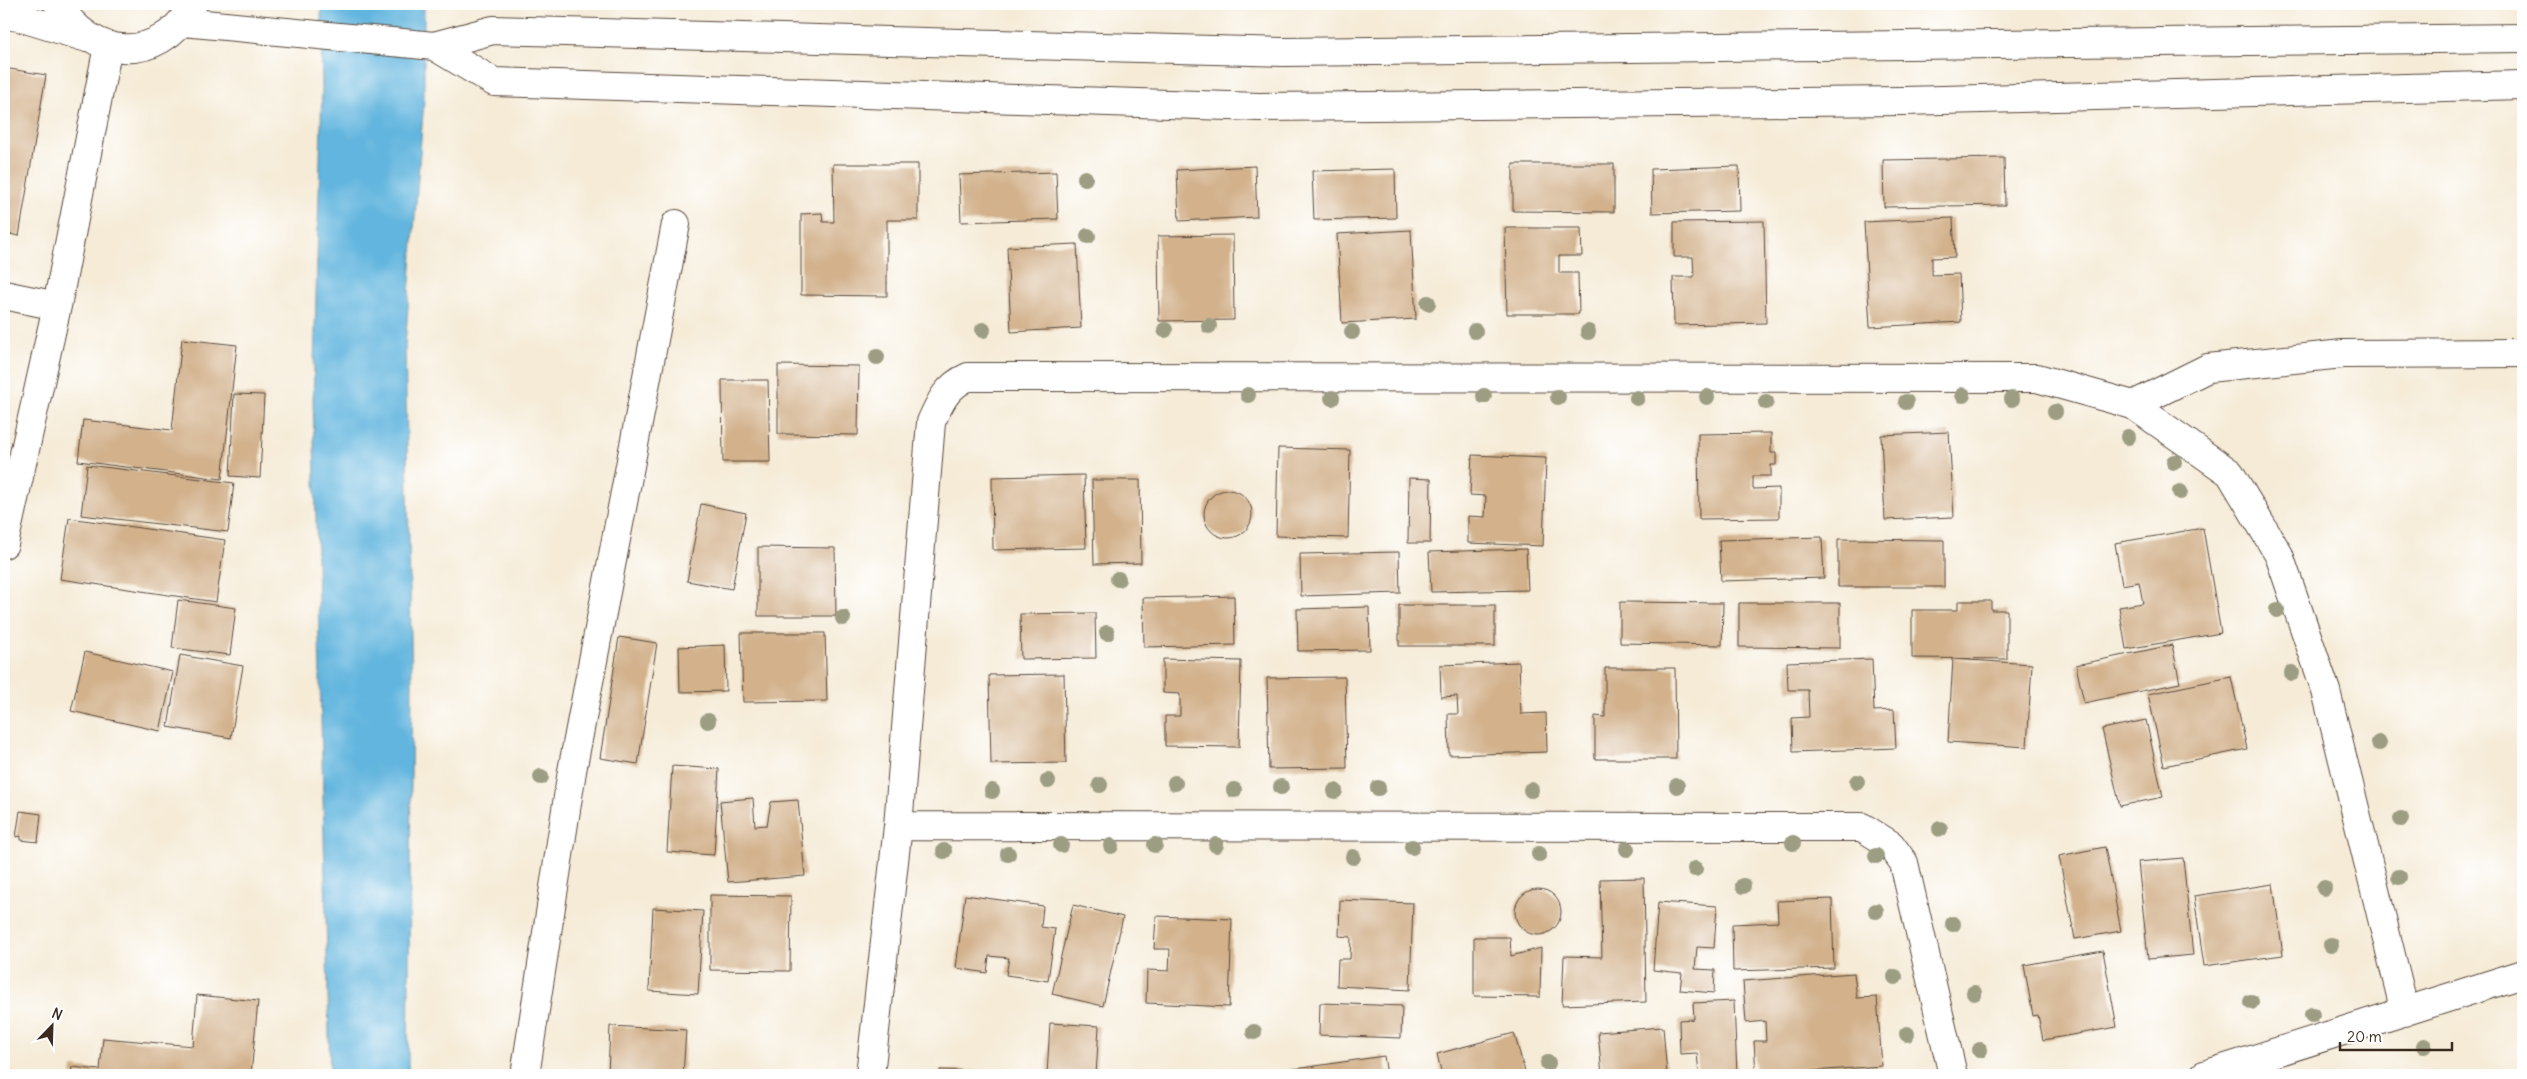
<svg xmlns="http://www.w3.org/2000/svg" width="2527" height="1079" font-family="Delius,sans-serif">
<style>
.water{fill:#62b5de;stroke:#4e707e}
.building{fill:#d2b18b}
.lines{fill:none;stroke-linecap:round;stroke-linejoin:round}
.street-casing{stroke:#57473a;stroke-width:30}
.street{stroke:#fff;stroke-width:28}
.tree{fill:#9d9d83}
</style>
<rect width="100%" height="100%" fill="#fff"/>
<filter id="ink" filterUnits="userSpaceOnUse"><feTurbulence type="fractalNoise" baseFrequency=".02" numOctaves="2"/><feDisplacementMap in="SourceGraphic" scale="10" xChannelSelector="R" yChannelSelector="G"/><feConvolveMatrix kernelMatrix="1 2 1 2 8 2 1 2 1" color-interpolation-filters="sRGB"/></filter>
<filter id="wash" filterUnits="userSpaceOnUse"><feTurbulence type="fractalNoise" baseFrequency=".0096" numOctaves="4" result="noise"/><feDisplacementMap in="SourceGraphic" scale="20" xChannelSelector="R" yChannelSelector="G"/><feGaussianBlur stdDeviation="1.12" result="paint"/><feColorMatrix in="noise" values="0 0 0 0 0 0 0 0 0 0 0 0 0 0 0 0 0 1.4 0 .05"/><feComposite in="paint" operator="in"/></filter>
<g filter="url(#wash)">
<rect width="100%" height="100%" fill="#f5ebd7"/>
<path class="water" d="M 321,4 L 424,4 L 424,100 L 405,346 L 412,683 L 408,1075 L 330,1075 L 313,400 L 322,88 Z"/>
<g id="blocks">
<path class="building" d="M 4,68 L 46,75 L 19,236 L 4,233 Z
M 2004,158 L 2005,205 L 1884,207 L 1883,160 Z
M 833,164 L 918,164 L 918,220 L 887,220 L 887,296 L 801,295 L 801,214 L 822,213 L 823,222 L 834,222 Z
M 1513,164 L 1614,164 L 1614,212 L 1513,211 Z
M 1255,166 L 1257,217 L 1179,221 L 1177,170 Z
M 1739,166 L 1740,211 L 1652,213 L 1651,169 Z
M 1395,169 L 1396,218 L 1314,220 L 1312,171 Z
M 1056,172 L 1058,219 L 961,222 L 959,175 Z
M 1953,218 L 1955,257 L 1932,258 L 1932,275 L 1959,274 L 1961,322 L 1870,327 L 1864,222 Z
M 1764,221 L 1766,323 L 1674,325 L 1673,277 L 1694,277 L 1693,257 L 1674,257 L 1674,222 Z
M 1505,228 L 1581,228 L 1582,256 L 1559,256 L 1559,273 L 1578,273 L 1579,314 L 1507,314 Z
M 1411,230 L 1416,319 L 1342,323 L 1337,234 Z
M 1233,235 L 1234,320 L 1159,321 L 1158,236 Z
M 1077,244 L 1081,328 L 1011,332 L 1007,247 Z
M 182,339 L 237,345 L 222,479 L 78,461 L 83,420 L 172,430 Z
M 778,365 L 859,366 L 858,435 L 778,434 Z
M 722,380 L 768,380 L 770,462 L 723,462 Z
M 234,394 L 264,395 L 260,478 L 230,476 Z
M 1949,432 L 1954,517 L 1885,520 L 1881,435 Z
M 1771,433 L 1771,453 L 1776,453 L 1776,465 L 1771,465 L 1771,476 L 1753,476 L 1753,489 L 1779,488 L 1779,518 L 1699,519 L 1698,434 Z
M 1278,448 L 1350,450 L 1348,538 L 1276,536 Z
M 1472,455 L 1546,458 L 1543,546 L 1468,543 L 1468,516 L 1485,517 L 1486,496 L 1470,495 Z
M 87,465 L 234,483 L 228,532 L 81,515 Z
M 1084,475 L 1086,548 L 993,550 L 992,477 Z
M 1409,478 L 1431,479 L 1430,543 L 1408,543 Z
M 1092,480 L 1140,480 L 1141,563 L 1094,564 Z
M1204 514a24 24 0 1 1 48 0a24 24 0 1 1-48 0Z
M 701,504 L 746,513 L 732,589 L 687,581 Z
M 69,518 L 225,540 L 216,602 L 60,579 Z
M 2203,528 L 2221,633 L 2126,649 L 2119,607 L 2143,603 L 2139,582 L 2122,585 L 2115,543 Z
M 1822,537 L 1824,578 L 1721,581 L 1719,540 Z
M 1838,539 L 1944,540 L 1944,587 L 1838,587 Z
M 758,547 L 835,548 L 836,616 L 758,616 Z
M 1526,549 L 1528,590 L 1431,592 L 1429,552 Z
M 1399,552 L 1400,593 L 1301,596 L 1300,554 Z
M 1234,596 L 1235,645 L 1144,647 L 1143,598 Z
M 178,600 L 236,608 L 230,655 L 172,648 Z
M 1958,601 L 1991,601 L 1991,610 L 2007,610 L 2007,659 L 1912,658 L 1912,610 L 1958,610 Z
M 1620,602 L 1723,603 L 1722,645 L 1620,643 Z
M 1739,603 L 1840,603 L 1840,648 L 1739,647 Z
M 1399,605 L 1495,605 L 1495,646 L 1399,646 Z
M 1369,607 L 1370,650 L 1298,651 L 1297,609 Z
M 1095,613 L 1096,658 L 1021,659 L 1020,614 Z
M 741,633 L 825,633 L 827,701 L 743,702 Z
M 619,637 L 657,643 L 638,764 L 600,758 Z
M 725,645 L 726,691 L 680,692 L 679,647 Z
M 2172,645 L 2180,683 L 2084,703 L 2076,665 Z
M 85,652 L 173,672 L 160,731 L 71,711 Z
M 180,655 L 243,666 L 231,738 L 168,727 Z
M 1163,659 L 1241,661 L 1239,747 L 1165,746 L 1165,716 L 1180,716 L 1180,694 L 1163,693 Z
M 1872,659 L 1874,711 L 1894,710 L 1896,748 L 1793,752 L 1792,718 L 1809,717 L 1808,690 L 1788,690 L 1787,662 Z
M 1953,659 L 2032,664 L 2027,747 L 1948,742 Z
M 1519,662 L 1521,714 L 1546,713 L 1547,752 L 1449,755 L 1448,714 L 1458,714 L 1457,696 L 1441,697 L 1440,665 Z
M 1605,668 L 1675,668 L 1676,759 L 1595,759 L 1595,716 L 1605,717 Z
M 1064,674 L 1066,763 L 991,764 L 989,675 Z
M 1345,677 L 1347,768 L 1269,769 L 1267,678 Z
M 2231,677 L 2247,749 L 2164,766 L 2148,694 Z
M 2146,720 L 2163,797 L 2120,806 L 2102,729 Z
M 672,766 L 719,769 L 714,855 L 667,852 Z
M 753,798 L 755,826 L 767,825 L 771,802 L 798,800 L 805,876 L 728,882 L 720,801 Z
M 20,811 L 41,814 L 38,842 L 21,840 L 21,836 L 16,837 Z
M 2105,847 L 2121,931 L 2075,939 L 2059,856 Z
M 2183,858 L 2193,955 L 2148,959 L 2138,862 Z
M 1644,878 L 1646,1002 L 1562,1005 L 1564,956 L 1602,957 L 1600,879 Z
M 2273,884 L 2283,955 L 2204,966 L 2194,896 Z
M1515 912a23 23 0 1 1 46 0a23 23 0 1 1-46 0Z
M 710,895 L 791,896 L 790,971 L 710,970 Z
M 965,895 L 1043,906 L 1041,927 L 1055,929 L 1048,981 L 1006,975 L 1009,958 L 989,956 L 987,973 L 956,968 Z
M 1832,899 L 1834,968 L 1733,971 L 1732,924 L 1778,922 L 1777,901 Z
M 1340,900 L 1413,903 L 1410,990 L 1337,986 L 1338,959 L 1350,959 L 1351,937 L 1339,936 Z
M 1658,902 L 1717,906 L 1714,948 L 1697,947 L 1695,969 L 1715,970 L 1714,993 L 1680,990 L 1682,973 L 1653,970 Z
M 1073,905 L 1123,917 L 1103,1006 L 1052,994 Z
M 653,908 L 703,911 L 698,994 L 649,991 Z
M 1156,916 L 1232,919 L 1229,1007 L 1146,1003 L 1147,970 L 1169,971 L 1170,949 L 1154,949 Z
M 1474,937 L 1510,937 L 1511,956 L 1541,948 L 1540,997 L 1474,996 Z
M 4,942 L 7,942 L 5,954 L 4,954 Z
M 2103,951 L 2117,1027 L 2043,1040 L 2038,1015 L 2033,1016 L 2024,965 Z
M 1854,973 L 1857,998 L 1877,997 L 1882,1066 L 1756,1075 L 1754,1041 L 1766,1041 L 1765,1021 L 1746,1023 L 1743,981 Z
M 197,995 L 258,1001 L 251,1075 L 71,1075 L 72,1067 L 100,1070 L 103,1038 L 193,1046 Z
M 1734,1001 L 1737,1075 L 1699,1075 L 1697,1053 L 1680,1054 L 1679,1020 L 1694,1019 L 1693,1003 Z
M 1320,1003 L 1402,1006 L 1401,1038 L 1319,1035 Z
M 1050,1023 L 1099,1026 L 1096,1075 L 1047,1075 Z
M 610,1026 L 686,1030 L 683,1075 L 608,1075 Z
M 1663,1027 L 1667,1075 L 1602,1075 L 1598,1032 Z
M 1514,1033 L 1526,1075 L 1442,1075 L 1437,1054 Z
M 1384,1056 L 1387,1075 L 1289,1075 L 1288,1070 Z
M 4,1057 L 6,1062 L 14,1075 L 4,1075 Z
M 940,1070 L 986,1071 L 986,1075 L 940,1075 Z
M 1007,1073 L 1027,1074 L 1027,1075 L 1007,1075 Z"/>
</g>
</g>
<g filter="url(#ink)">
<use href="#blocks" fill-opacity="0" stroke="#57473a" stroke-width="1"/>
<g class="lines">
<defs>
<path id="street" d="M 58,4 C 92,60 157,65 192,7
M 4,15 L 19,17 L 84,37
M 183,22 L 434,46 L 493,30 L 1283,52 L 2523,38
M 434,46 L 494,82 L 1259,107 L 1903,101 L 2523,85
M 4,295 L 57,306
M 2133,405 L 2208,368 L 2343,354 L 2523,353
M 4,544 L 57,306 L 108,46
M 898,826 L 1862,827 L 1891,845 L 1904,863 L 1953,1075
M 525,1075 L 572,771 L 676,224
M 870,1075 L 898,826 L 931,422 C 940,402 947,386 968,377 L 2037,378 L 2133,405 L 2230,473 L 2279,555 L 2326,691 L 2405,1012
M 2204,1075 L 2523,974"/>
</defs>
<use href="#street" class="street-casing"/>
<use href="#street" class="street"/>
</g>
<g class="tree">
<circle cx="1085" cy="178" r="8"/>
<circle cx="1088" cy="236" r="8"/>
<circle cx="1428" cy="303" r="8"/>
<circle cx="1209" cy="326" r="8"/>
<circle cx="983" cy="330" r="8"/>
<circle cx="1165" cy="330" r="8"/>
<circle cx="1475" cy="331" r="8"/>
<circle cx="1352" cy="332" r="8"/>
<circle cx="1588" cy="332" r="8"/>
<circle cx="877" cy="357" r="8"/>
<circle cx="1248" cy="395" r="8"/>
<circle cx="1963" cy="395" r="8"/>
<circle cx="1484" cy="396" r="8"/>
<circle cx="1558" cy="397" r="8"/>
<circle cx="1707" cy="397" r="8"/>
<circle cx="1332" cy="398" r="8"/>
<circle cx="1637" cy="398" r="8"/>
<circle cx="2012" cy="399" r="8"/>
<circle cx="1766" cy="402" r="8"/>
<circle cx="1906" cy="402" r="8"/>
<circle cx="2055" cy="412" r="8"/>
<circle cx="2128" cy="437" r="8"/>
<circle cx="2174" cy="462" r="8"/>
<circle cx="2180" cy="492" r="8"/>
<circle cx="1118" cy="579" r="8"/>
<circle cx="2277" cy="610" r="8"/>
<circle cx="843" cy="618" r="8"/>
<circle cx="1107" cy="633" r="8"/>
<circle cx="2292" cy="673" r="8"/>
<circle cx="708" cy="721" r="8"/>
<circle cx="2379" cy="743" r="8"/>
<circle cx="541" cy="777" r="8"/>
<circle cx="1048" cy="781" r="8"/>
<circle cx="1857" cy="782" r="8"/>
<circle cx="1175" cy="783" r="8"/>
<circle cx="1100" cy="785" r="8"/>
<circle cx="1677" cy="786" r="8"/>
<circle cx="1281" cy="787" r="8"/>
<circle cx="1378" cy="788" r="8"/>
<circle cx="1234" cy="790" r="8"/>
<circle cx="1531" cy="790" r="8"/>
<circle cx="992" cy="791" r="8"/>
<circle cx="1335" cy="791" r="8"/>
<circle cx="2401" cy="819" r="8"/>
<circle cx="1940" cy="829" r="8"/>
<circle cx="1793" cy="843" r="8"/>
<circle cx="1061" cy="845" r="8"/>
<circle cx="1155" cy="845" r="8"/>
<circle cx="1216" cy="845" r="8"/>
<circle cx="1111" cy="846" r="8"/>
<circle cx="1412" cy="847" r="8"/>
<circle cx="1627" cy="849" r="8"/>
<circle cx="944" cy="851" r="8"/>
<circle cx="1008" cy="854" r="8"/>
<circle cx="1539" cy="854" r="8"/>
<circle cx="1876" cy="856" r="8"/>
<circle cx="1353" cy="857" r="8"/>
<circle cx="1695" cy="869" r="8"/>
<circle cx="2399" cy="877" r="8"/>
<circle cx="1743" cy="886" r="8"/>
<circle cx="2324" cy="888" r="8"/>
<circle cx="1876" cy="911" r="8"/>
<circle cx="1953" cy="924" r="8"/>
<circle cx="2331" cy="945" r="8"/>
<circle cx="1895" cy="977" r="8"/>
<circle cx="1974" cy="993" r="8"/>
<circle cx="2251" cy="1002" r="8"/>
<circle cx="2312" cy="1015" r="8"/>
<circle cx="1254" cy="1032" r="8"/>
<circle cx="1907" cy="1034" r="8"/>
<circle cx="2424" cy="1046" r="8"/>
<circle cx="1980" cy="1050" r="8"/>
<circle cx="1548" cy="1063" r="8"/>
</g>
</g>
<rect width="2527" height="1079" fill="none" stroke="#fff" stroke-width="20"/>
<g transform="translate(52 1026) rotate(23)" stroke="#ffffff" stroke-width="4" paint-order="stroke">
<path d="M0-4L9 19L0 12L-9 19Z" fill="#3b2a1e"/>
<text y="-8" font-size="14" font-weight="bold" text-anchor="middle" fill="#3b2a1e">N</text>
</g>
<path d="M2340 1042v8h112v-8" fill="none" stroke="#3b2a1e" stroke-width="2.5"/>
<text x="2347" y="1042" font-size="15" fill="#3b2a1e" stroke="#ffffff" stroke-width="4" paint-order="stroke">20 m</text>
</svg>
